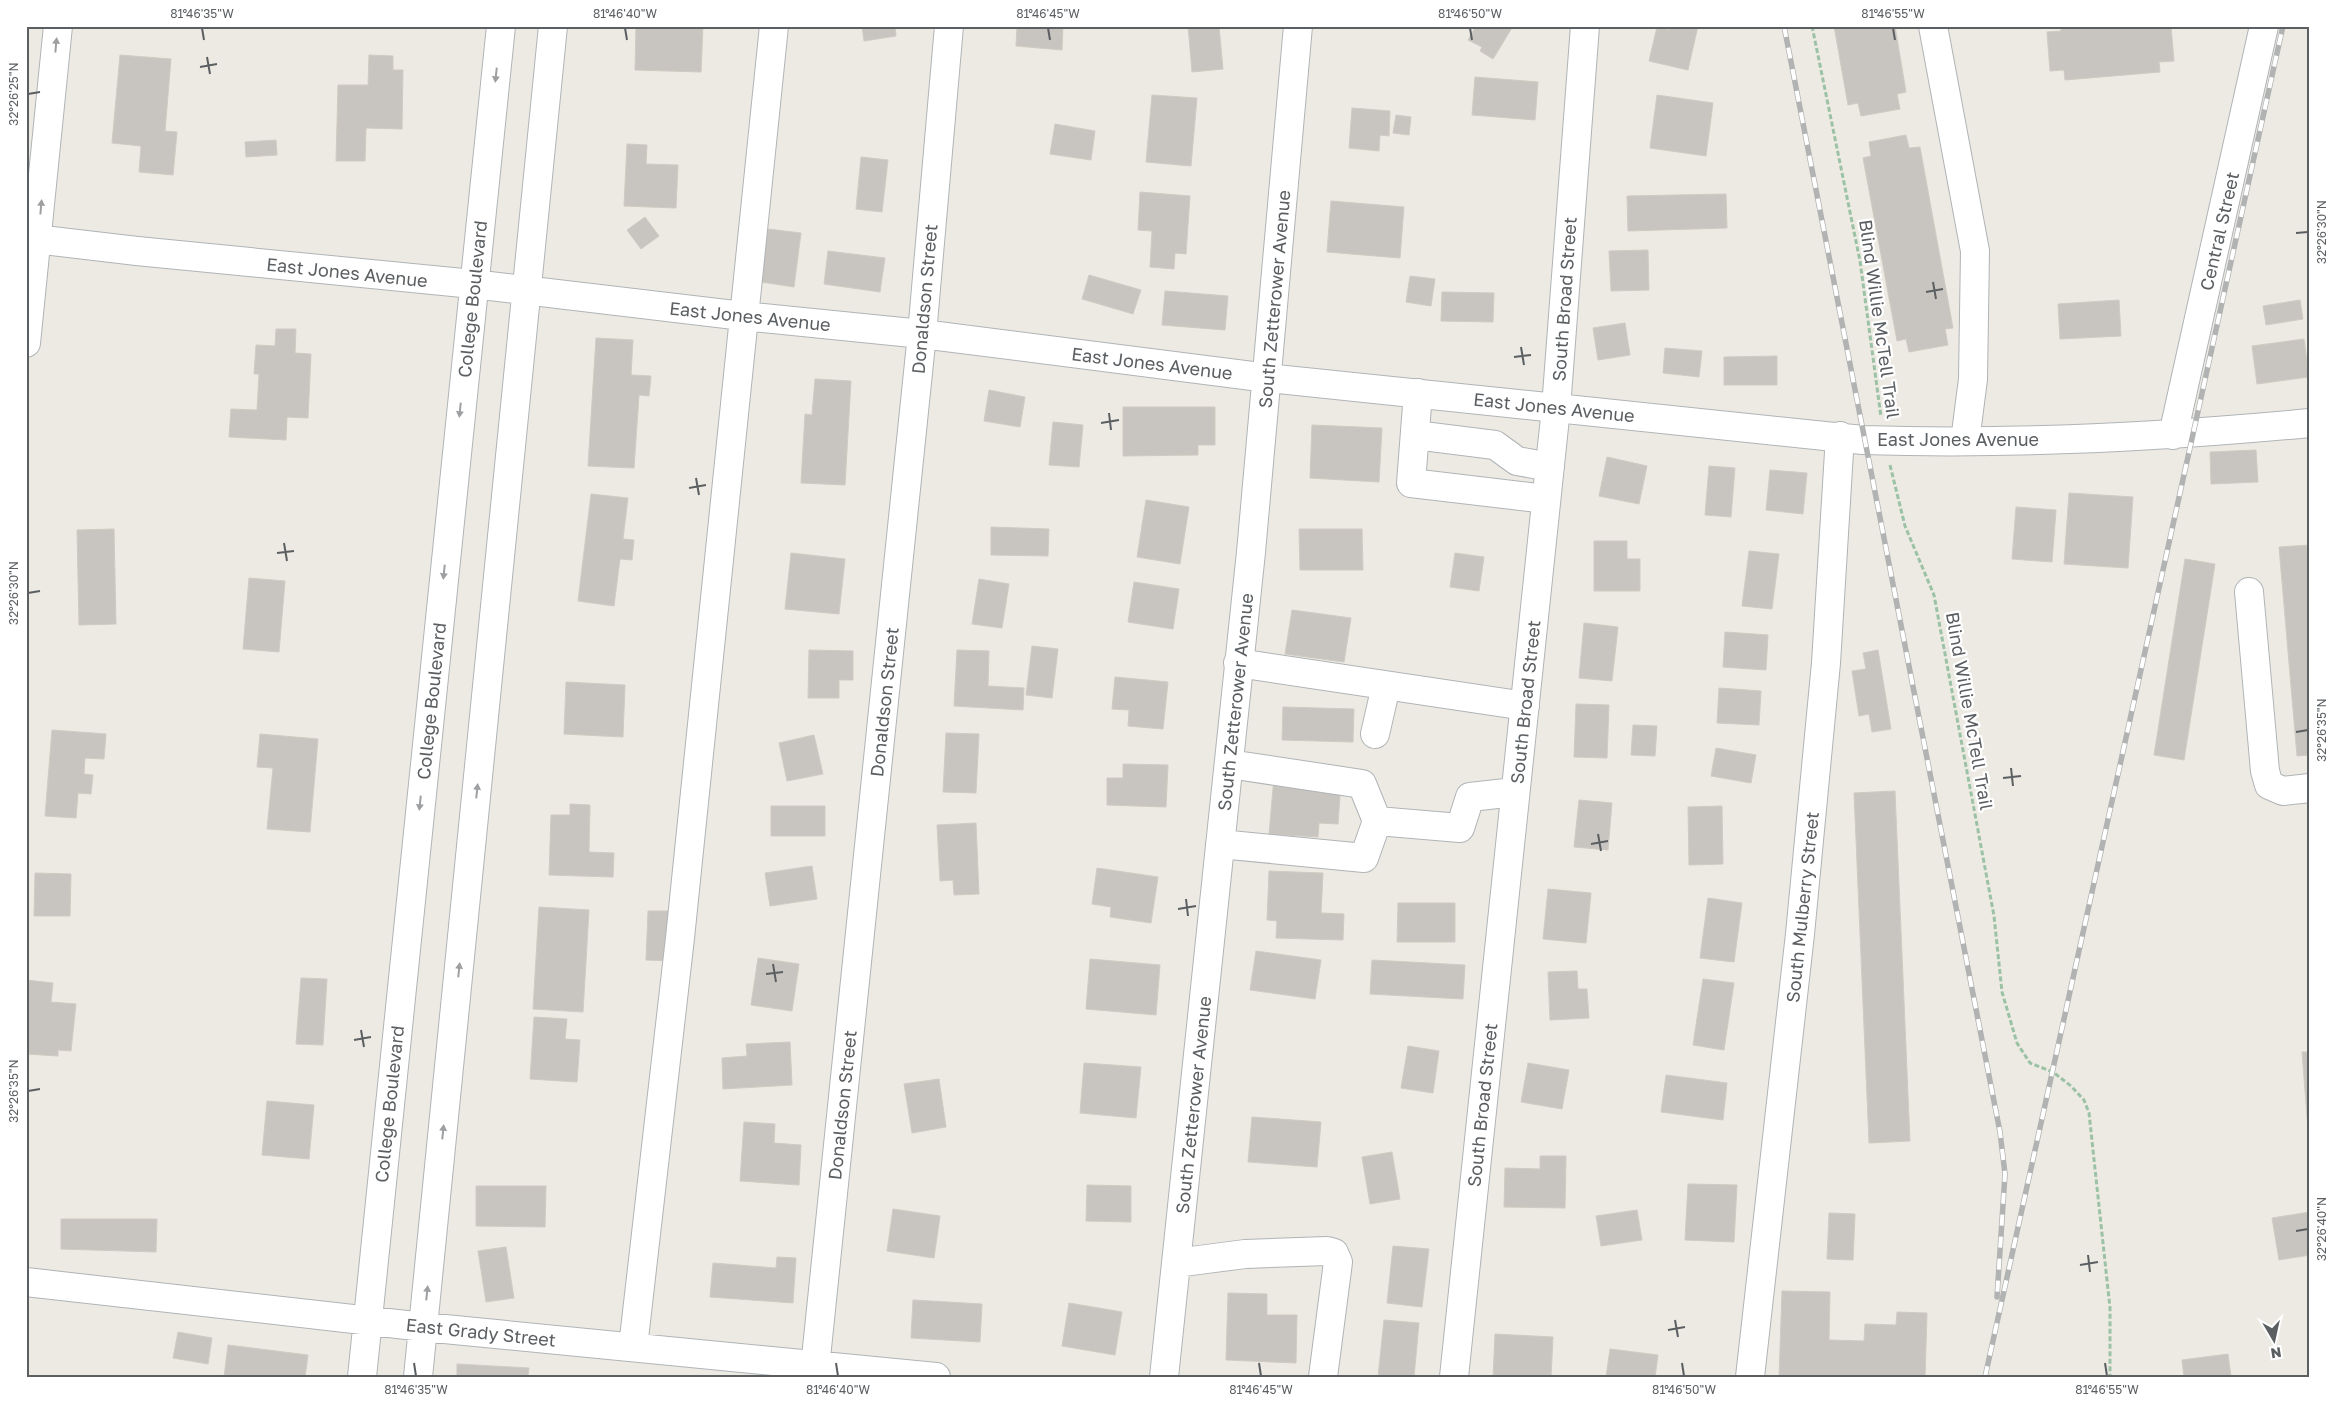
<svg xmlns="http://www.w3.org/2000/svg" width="2336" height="1403" font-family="'Golos Text',sans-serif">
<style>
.building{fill:#c8c5c0;stroke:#d0cbc2}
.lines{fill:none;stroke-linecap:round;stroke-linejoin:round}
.minor-casing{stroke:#b0b4b7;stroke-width:30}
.path{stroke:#9cc2a5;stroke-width:3;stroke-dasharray:5 2.5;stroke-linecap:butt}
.minor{stroke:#fff;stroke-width:28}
.rail-casing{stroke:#b1b2b2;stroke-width:5.5}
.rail{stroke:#fff;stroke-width:4;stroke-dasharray:11;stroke-linecap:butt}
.oneway{fill:#9d9fa1}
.ticks{fill:none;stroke:#5b5f62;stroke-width:2}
.labels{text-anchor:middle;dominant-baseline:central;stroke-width:4.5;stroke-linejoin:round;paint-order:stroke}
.street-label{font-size:18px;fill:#5b5f62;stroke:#fff}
.neatline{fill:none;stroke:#5b5f62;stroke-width:2}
.ticks-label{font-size:12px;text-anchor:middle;fill:#5b5f62}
</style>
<rect width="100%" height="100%" fill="#eceae3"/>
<path class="building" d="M 636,26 L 703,26 L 701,72 L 635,70 Z
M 862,26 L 895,26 L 896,36 L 864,41 Z
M 1017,26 L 1063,26 L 1062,50 L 1016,46 Z
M 1188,26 L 1219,26 L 1223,69 L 1192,72 Z
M 1476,26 L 1513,26 L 1493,59 L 1480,51 L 1482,47 L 1468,40 Z
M 1670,26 L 1698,26 L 1688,70 L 1649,61 L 1657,27 L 1669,30 Z
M 1834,26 L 1895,26 L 1906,92 L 1897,94 L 1900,109 L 1861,116 L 1858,103 L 1848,105 Z
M 2061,26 L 2171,26 L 2174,61 L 2159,62 L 2160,72 L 2065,80 L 2064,70 L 2050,71 L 2047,32 L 2061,31 Z
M 120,55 L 171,59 L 165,131 L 177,132 L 173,175 L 139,172 L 141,146 L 112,143 Z
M 369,55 L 393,56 L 393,70 L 403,70 L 402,129 L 366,128 L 365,161 L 336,161 L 338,85 L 368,85 Z
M 1475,77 L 1538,82 L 1535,120 L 1472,115 Z
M 1152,95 L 1197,98 L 1191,166 L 1146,162 Z
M 1657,95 L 1713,103 L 1706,156 L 1650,148 Z
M 1352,108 L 1390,111 L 1389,136 L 1380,135 L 1379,151 L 1349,148 Z
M 1396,115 L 1411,117 L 1409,135 L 1393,133 Z
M 1055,124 L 1095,131 L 1091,160 L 1050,154 Z
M 1906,135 L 1909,148 L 1920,147 L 1953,328 L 1945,329 L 1948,345 L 1909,352 L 1906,339 L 1897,341 L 1863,158 L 1871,156 L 1869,142 Z
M 276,140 L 277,155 L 246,157 L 245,142 Z
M 627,144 L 647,145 L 646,164 L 678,165 L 676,208 L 624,206 Z
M 861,157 L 888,160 L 882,212 L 856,209 Z
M 1140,192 L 1190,196 L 1186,254 L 1175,253 L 1174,269 L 1150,267 L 1152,231 L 1138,230 Z
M 1726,194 L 1727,228 L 1628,231 L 1627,196 Z
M 1331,201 L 1404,207 L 1400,258 L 1327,252 Z
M 645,217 L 659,236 L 641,249 L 627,230 Z
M 768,229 L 801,233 L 794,287 L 761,282 Z
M 1648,250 L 1649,290 L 1611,291 L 1609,251 Z
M 828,251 L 885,258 L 880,292 L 824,284 Z
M 1089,275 L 1141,290 L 1133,314 L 1082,299 Z
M 1410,276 L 1435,279 L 1431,306 L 1406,302 Z
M 1165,291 L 1228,296 L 1225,330 L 1162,325 Z
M 1442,292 L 1494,293 L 1493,322 L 1441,321 Z
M 2119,300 L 2121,336 L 2060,339 L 2058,304 Z
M 2300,300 L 2303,319 L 2266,325 L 2263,306 Z
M 1625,323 L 1630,355 L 1598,360 L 1593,328 Z
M 276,329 L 296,329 L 295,353 L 311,354 L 308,418 L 287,417 L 286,440 L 229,437 L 231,409 L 257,410 L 259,374 L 254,374 L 256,345 L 275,346 Z
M 596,338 L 633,340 L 631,375 L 651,376 L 649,396 L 639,395 L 634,468 L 588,466 Z
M 2304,339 L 2309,377 L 2257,384 L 2252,346 Z
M 1665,348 L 1702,351 L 1699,377 L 1663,373 Z
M 1777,356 L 1777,385 L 1724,385 L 1724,357 Z
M 815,379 L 851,381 L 845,485 L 801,483 L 805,414 L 812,415 Z
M 989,390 L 1025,397 L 1020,427 L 984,421 Z
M 1123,407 L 1215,407 L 1215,445 L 1198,445 L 1198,455 L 1123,456 Z
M 1053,422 L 1083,425 L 1079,467 L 1049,465 Z
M 1312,425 L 1382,428 L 1379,482 L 1310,478 Z
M 2256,450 L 2258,482 L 2211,484 L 2210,452 Z
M 1607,457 L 1647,466 L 1639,504 L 1599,496 Z
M 1709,466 L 1735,468 L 1731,517 L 1705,515 Z
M 1770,470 L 1807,473 L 1803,514 L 1766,510 Z
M 2069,493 L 2133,497 L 2128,568 L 2064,564 Z
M 591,494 L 628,498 L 623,539 L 634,540 L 632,560 L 620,559 L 614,606 L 578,601 Z
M 1146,500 L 1189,507 L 1180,564 L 1137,557 Z
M 2016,507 L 2056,510 L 2052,562 L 2012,559 Z
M 991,527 L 1049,529 L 1048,556 L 991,555 Z
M 114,529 L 116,624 L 79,625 L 77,530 Z
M 1299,529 L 1362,529 L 1363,570 L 1300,570 Z
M 1594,541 L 1627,541 L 1627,559 L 1640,559 L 1640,591 L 1594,591 Z
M 2310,545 L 2310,755 L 2297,756 L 2279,547 Z
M 1749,551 L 1779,554 L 1772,609 L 1742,606 Z
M 791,553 L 845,559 L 839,614 L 785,609 Z
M 1455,553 L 1484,557 L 1479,591 L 1450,587 Z
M 2185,559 L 2215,564 L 2184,760 L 2154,755 Z
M 249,578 L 285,581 L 279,652 L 243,649 Z
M 979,579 L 1009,584 L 1002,628 L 972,624 Z
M 1134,582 L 1179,589 L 1173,629 L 1128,622 Z
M 1292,610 L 1351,618 L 1344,662 L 1285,654 Z
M 1584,623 L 1618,627 L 1612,681 L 1579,678 Z
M 1725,632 L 1768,635 L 1766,670 L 1723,667 Z
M 1032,646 L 1058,649 L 1052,698 L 1026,695 Z
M 809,650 L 853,651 L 853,680 L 839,680 L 839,698 L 808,698 Z
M 957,650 L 989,651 L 988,686 L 1024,688 L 1023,710 L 954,706 Z
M 1878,650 L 1891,729 L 1872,732 L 1869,714 L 1859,716 L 1852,671 L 1866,669 L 1863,653 Z
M 1115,677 L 1168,682 L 1163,729 L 1128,726 L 1129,710 L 1112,709 Z
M 566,682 L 625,685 L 623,737 L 564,734 Z
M 1719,688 L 1761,691 L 1759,725 L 1717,723 Z
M 1576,704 L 1609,705 L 1607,758 L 1574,757 Z
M 1283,707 L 1354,709 L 1353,742 L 1282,740 Z
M 1633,725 L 1657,726 L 1655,756 L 1631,755 Z
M 52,730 L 106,734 L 104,759 L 85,758 L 84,774 L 93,775 L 91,794 L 78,793 L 76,818 L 45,816 Z
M 946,733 L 979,734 L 976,793 L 943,792 Z
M 260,734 L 318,739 L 310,832 L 267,829 L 273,768 L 257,767 Z
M 814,735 L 823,774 L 787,781 L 779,743 Z
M 1716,748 L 1756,755 L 1751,783 L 1711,776 Z
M 1123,764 L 1168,765 L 1166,807 L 1107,805 L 1107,778 L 1123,778 Z
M 1274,777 L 1341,782 L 1338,824 L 1319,823 L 1318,837 L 1269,834 Z
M 1895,791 L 1910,1141 L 1869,1143 L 1854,793 Z
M 1579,800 L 1612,803 L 1608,850 L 1574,847 Z
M 570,804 L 590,805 L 589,852 L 614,853 L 613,877 L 549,875 L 551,815 L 570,815 Z
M 771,806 L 825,806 L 825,836 L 771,836 Z
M 1722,806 L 1723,864 L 1689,865 L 1688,807 Z
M 976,823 L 979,894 L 954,895 L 953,880 L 940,881 L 937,825 Z
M 812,866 L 817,899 L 770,906 L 765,873 Z
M 1097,868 L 1158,877 L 1151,923 L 1110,917 L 1111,907 L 1092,904 Z
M 1269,871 L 1323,873 L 1321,913 L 1344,914 L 1343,940 L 1276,938 L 1277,921 L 1267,920 Z
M 35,873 L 71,874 L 70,916 L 34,916 Z
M 1548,889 L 1591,893 L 1586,943 L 1543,939 Z
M 1708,898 L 1742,903 L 1734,962 L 1700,958 Z
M 1398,903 L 1455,903 L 1455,942 L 1397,942 Z
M 539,907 L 589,910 L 583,1012 L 533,1009 Z
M 648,911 L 672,911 L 671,961 L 646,960 Z
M 1256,951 L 1321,960 L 1315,999 L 1250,990 Z
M 758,958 L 799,964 L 792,1011 L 751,1005 Z
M 1090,959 L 1160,965 L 1156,1015 L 1086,1009 Z
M 1372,960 L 1465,965 L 1463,999 L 1370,994 Z
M 1577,971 L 1578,989 L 1587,989 L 1589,1018 L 1550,1020 L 1548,972 Z
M 301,978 L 327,979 L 323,1045 L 296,1044 Z
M 1703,979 L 1734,983 L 1724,1050 L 1693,1045 Z
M 26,980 L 53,983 L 51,1002 L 76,1004 L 71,1051 L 58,1050 L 58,1056 L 26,1054 Z
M 534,1017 L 567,1019 L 565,1039 L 580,1040 L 577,1082 L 530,1079 Z
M 790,1042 L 792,1085 L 723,1089 L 722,1058 L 747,1056 L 746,1044 Z
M 1408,1046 L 1439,1051 L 1433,1093 L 1401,1088 Z
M 2302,1052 L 2310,1052 L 2310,1155 Z
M 1084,1063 L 1141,1067 L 1136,1118 L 1080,1113 Z
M 1528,1063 L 1569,1070 L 1562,1109 L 1521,1102 Z
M 1666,1075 L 1727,1083 L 1723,1120 L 1661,1112 Z
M 939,1079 L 946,1127 L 912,1133 L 904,1084 Z
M 267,1101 L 314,1105 L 309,1159 L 262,1155 Z
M 1252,1117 L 1321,1122 L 1317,1167 L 1248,1162 Z
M 744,1122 L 775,1124 L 774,1143 L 801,1145 L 799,1185 L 740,1181 Z
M 1392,1152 L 1400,1199 L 1370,1204 L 1362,1157 Z
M 1540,1156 L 1566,1156 L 1565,1208 L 1504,1207 L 1505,1168 L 1540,1169 Z
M 1688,1184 L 1737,1185 L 1734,1242 L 1685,1240 Z
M 1087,1185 L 1131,1186 L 1131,1222 L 1086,1221 Z
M 476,1186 L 546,1186 L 545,1227 L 476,1226 Z
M 893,1209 L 940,1216 L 934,1258 L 887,1251 Z
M 1637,1210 L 1642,1240 L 1601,1246 L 1596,1216 Z
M 2310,1212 L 2310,1255 L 2279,1260 L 2272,1218 Z
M 1829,1213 L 1855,1214 L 1853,1260 L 1827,1259 Z
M 61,1219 L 157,1219 L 156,1252 L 61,1249 Z
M 1393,1246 L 1429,1249 L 1422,1307 L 1387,1303 Z
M 506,1247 L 514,1298 L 486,1302 L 478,1251 Z
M 777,1257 L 796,1258 L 793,1303 L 710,1297 L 713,1263 L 776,1268 Z
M 1782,1291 L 1830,1292 L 1829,1340 L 1864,1341 L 1865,1324 L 1896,1325 L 1897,1312 L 1927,1313 L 1925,1377 L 1779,1377 Z
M 1228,1293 L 1267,1294 L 1267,1315 L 1297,1315 L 1296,1363 L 1226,1360 Z
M 913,1300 L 982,1304 L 980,1342 L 911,1338 Z
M 1069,1303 L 1122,1312 L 1115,1355 L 1062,1346 Z
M 1384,1320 L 1419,1323 L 1414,1377 L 1378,1377 Z
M 178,1332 L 212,1338 L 208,1364 L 173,1358 Z
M 1495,1334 L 1553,1337 L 1551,1377 L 1493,1377 Z
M 228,1345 L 308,1355 L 305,1377 L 224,1377 Z
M 1610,1349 L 1658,1355 L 1655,1377 L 1606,1377 Z
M 2228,1354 L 2231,1377 L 2184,1377 L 2182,1360 Z
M 457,1364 L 529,1368 L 528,1377 L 457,1377 Z"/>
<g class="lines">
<defs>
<path id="minor" d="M 1933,26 L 1975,251 L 1973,379 L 1965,441
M 26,238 L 137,251 L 473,284 L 743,316 L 922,334 L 1268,378 L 1863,440 C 2012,445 2161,437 2310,423
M 26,343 L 58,26
M 1418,393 L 1411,483 L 1546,499
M 1415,435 L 1495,445 L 1517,461 L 1550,467
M 2173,435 L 2264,26
M 2249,592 L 2265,771 L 2269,785 L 2283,791 L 2310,788
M 1238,663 L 1525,706
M 1375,734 L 1386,686
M 1229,764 L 1362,784 L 1377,821
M 1220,844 L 1364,858 L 1377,821 L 1460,828 L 1470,797 L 1515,792
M 1176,1263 L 1245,1254 L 1327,1251 L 1334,1253 L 1338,1262 L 1323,1377
M 26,1282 L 424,1327 L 936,1377
M 633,1347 L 680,938 L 774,26
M 362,1377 L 501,26
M 418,1377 L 553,26
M 814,1377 L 922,334 L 949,26
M 1164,1377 L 1251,552 L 1298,26
M 1454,1377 L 1556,408 L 1585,26
M 1750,1377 L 1800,934 L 1826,663 L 1840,436"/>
</defs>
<use href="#minor" class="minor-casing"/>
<path class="path" d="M 1812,26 L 1860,261 L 1881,417
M 1890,465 L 1905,526 L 1934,595 L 1994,916 L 2002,992 L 2017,1043 L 2030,1063 L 2053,1072 L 2071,1086 L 2084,1100 L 2089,1113 L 2110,1308 L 2110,1377"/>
<use href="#minor" class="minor"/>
<defs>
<path id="rail" d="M 1784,26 L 2000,1132 L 2005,1174 L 1997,1297
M 1985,1377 L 2283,26"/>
</defs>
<use href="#rail" class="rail-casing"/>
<use href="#rail" class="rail"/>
</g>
<defs><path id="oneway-solid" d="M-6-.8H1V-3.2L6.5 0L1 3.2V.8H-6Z" transform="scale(1.25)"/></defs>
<g class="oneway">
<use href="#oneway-solid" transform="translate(56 45) rotate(-85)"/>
<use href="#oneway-solid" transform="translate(496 75) rotate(96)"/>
<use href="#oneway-solid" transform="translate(41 207) rotate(-85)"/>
<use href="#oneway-solid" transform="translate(460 410) rotate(96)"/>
<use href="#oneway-solid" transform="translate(444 572) rotate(96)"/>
<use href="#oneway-solid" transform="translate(477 791) rotate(-84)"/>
<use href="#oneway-solid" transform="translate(420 803) rotate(96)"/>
<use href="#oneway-solid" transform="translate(459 970) rotate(-84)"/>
<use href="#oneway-solid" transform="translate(443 1132) rotate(-84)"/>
<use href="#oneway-solid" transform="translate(427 1293) rotate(-84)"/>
</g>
<path class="ticks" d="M 202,28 L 204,40M 625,28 L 627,40M 1048,28 L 1050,40M 1470,28 L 1472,40M 1893,28 L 1895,40M 207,57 L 210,74M 200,67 L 217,64M 28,94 L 40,92M 2296,233 L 2308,232M 1933,282 L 1936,299M 1926,292 L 1943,289M 1521,347 L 1524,365M 1514,357 L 1531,355M 1109,413 L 1111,430M 1101,423 L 1119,420M 696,478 L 699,495M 689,488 L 706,485M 284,543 L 287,561M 277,553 L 294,551M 28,593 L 40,591M 2296,732 L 2308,730M 2011,768 L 2013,786M 2003,778 L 2021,776M 1598,834 L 1601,851M 1591,844 L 1608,841M 1186,899 L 1188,916M 1178,909 L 1196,906M 773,964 L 776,982M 766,974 L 783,972M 361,1030 L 364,1047M 354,1040 L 371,1037M 28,1091 L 40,1089M 2296,1231 L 2308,1229M 2088,1255 L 2090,1272M 2080,1265 L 2098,1262M 1675,1320 L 1678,1337M 1668,1330 L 1685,1327M 414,1363 L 416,1376M 836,1363 L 838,1376M 1259,1363 L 1261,1376M 1682,1363 L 1684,1376M 2105,1363 L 2107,1376"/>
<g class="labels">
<g class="street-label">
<text transform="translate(2219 231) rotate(-77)">Central Street</text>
<text transform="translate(347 272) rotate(6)">East Jones Avenue</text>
<text transform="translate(472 299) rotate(-84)">College Boulevard</text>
<text transform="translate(924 299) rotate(-85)">Donaldson Street</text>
<text transform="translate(1274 299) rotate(-85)">South Zetterower Avenue</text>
<text transform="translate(1564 299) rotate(-86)">South Broad Street</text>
<text transform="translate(750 316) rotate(6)">East Jones Avenue</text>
<text transform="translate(1880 319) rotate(82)">Blind Willie McTell Trail</text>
<text transform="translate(1152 363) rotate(7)">East Jones Avenue</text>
<text transform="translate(1554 407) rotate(6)">East Jones Avenue</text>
<text x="1958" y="439">East Jones Avenue</text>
<text transform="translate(431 701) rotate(-84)">College Boulevard</text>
<text transform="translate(884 702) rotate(-84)">Donaldson Street</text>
<text transform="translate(1235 702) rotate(-84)">South Zetterower Avenue</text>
<text transform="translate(1525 702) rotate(-84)">South Broad Street</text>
<text transform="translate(1970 711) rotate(80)">Blind Willie McTell Trail</text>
<text transform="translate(1802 907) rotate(-84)">South Mulberry Street</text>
<text transform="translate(389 1104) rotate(-84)">College Boulevard</text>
<text transform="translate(842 1105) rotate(-84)">Donaldson Street</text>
<text transform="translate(1193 1105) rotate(-84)">South Zetterower Avenue</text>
<text transform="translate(1482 1105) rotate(-84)">South Broad Street</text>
<text transform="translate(481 1332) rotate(6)">East Grady Street</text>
</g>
</g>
<rect width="2336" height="1403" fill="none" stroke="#ffffff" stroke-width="55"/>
<g transform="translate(2274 1340) rotate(171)" stroke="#ffffff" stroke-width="4" paint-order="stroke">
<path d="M0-4L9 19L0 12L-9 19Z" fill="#5b5f62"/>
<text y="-8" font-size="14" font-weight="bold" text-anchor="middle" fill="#5b5f62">N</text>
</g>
<rect x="28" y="28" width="2280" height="1348" class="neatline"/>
<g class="ticks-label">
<text x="202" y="18">81°46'35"W</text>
<text x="625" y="18">81°46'40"W</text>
<text x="1048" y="18">81°46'45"W</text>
<text x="1470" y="18">81°46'50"W</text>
<text x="1893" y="18">81°46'55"W</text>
<text transform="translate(14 94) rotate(-90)" y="4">32°26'25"N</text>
<text transform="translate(2322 232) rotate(-90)" y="4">32°26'30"N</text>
<text transform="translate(14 593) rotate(-90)" y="4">32°26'30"N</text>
<text transform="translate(2322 730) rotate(-90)" y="4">32°26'35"N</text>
<text transform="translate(14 1091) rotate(-90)" y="4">32°26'35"N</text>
<text transform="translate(2322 1229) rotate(-90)" y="4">32°26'40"N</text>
<text x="416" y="1394">81°46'35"W</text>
<text x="838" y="1394">81°46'40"W</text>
<text x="1261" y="1394">81°46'45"W</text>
<text x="1684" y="1394">81°46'50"W</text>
<text x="2107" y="1394">81°46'55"W</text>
</g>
</svg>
